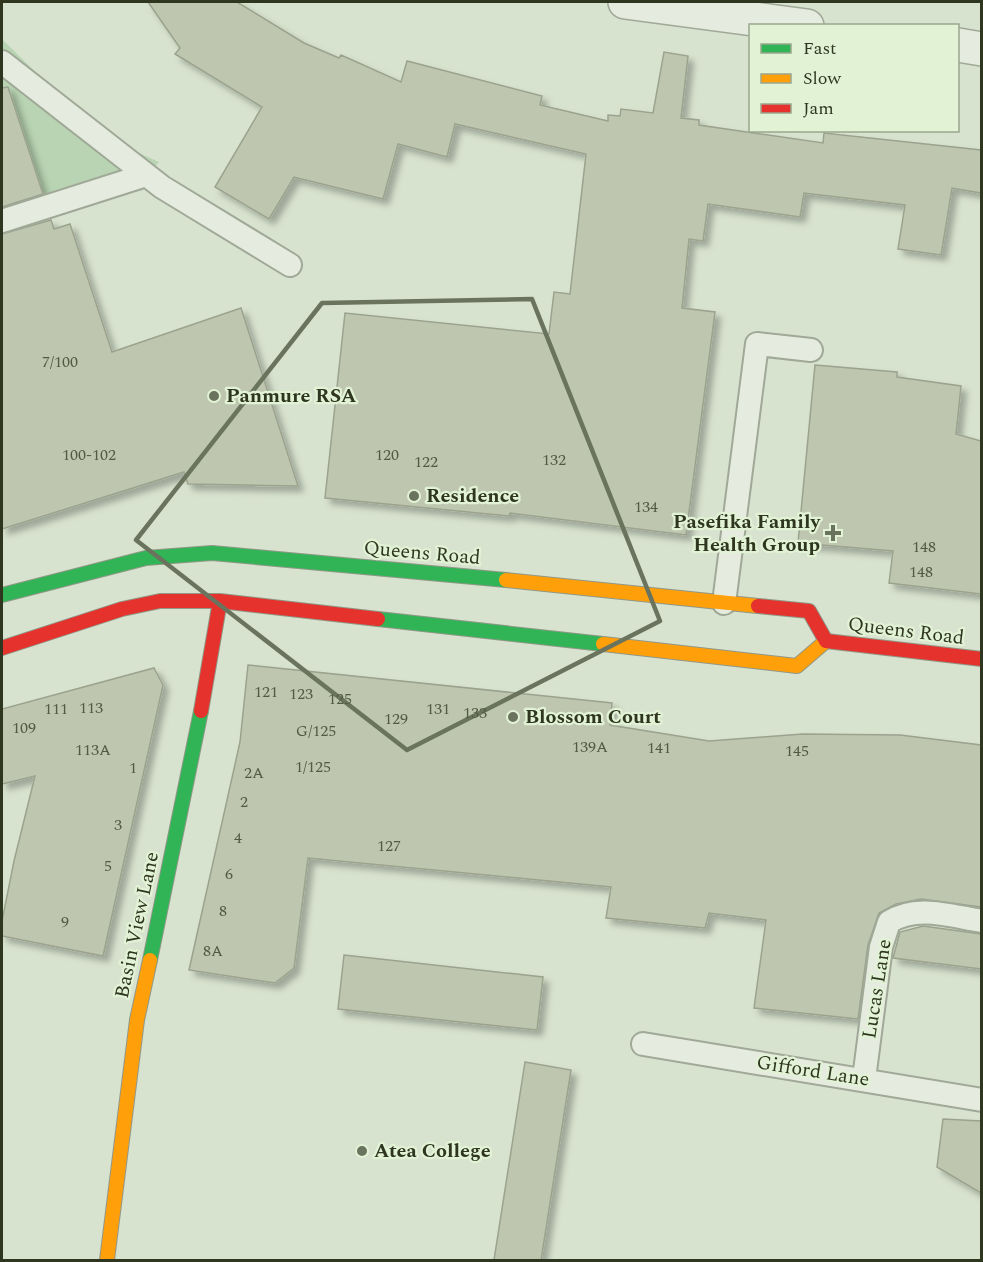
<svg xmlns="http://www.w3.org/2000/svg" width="983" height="1262" font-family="Spectral,serif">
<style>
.green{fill:#b8d4b2}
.building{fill:#bec6b0;stroke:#9ba38e;stroke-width:1.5;filter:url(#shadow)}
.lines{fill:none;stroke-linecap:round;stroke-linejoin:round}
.lane-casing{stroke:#a0a897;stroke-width:26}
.street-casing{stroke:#a0a897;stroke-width:36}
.fast-casing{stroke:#909888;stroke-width:16}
.slow-casing{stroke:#909888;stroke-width:16}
.jam-casing{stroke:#909888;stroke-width:16}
.lane{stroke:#e5ecdf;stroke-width:22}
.street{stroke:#e5ecdf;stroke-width:33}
.fast{stroke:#30b455;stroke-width:14}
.slow{stroke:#ff9f0a;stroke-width:14}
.jam{stroke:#e5322d;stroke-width:14}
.marked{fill:none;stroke:#6a735d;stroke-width:4.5;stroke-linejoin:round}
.poi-dot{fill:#6a735d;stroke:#e2f3d5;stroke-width:2}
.labels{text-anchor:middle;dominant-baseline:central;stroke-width:4.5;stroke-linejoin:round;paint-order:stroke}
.number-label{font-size:16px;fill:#535a44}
.poi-label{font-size:20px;font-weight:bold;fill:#2f3620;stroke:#e2f3d5;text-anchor:start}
.street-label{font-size:20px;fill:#2f3620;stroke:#e2f3d5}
</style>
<defs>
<filter id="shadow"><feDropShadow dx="5.5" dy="5.5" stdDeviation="3" flood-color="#0004"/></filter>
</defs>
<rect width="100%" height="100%" fill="#d8e3cf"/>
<path class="green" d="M 2,39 L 99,135 L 159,162 L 134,189 L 2,230 Z"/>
<path class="building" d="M 148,2 L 237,2 L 304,43 L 339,58 L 341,55 L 401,82 L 407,61 L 542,96 L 540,105 L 608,121 L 608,115 L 620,116 L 621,109 L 653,113 L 664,52 L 688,56 L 681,118 L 699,120 L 699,125 L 823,143 L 824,133 L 981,150 L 981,193 L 952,188 L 941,255 L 898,249 L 905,205 L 804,193 L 800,217 L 708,204 L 703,241 L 689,239 L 682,308 L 715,312 L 686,535 L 510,513 L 509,516 L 325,498 L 345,313 L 549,334 L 554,292 L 570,294 L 586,154 L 455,124 L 447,157 L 398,144 L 383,199 L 294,177 L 269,219 L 215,187 L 262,107 L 175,54 L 180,48 Z
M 8,87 L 43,194 L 2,207 L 2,88 Z
M 51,220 L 54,229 L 70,224 L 112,352 L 241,308 L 298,486 L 188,484 L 184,472 L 2,529 L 2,234 Z
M 815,365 L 897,372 L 897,377 L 961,386 L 956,434 L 981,441 L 981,594 L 889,583 L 893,551 L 798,543 Z
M 248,665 L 612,703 L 610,725 L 709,741 L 803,734 L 900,735 L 981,745 L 981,907 L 921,899 L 896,904 L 879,913 L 868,945 L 858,1019 L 754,1008 L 766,920 L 709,913 L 705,928 L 606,918 L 611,887 L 308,858 L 294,968 L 275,983 L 189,970 L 240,742 Z
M 154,668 L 163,685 L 103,956 L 2,936 L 2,921 L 14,861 L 35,776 L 2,784 L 2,709 Z
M 923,926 L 981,934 L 981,969 L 893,958 L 900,932 Z
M 344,955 L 543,977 L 537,1030 L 338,1009 Z
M 525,1062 L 571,1070 L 541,1260 L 494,1260 Z
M 943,1119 L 981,1121 L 981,1193 L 937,1167 Z"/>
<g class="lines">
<defs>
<path id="lane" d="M 2,62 L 162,187 L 290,265
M 2,221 L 146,175
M 724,603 L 757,344 L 811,350
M 643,1044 L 982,1100
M 864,1079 L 881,947 L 889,922 C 917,904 950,916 982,921"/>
<path id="street" d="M 625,2 L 807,26
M 958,45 L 982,49"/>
<path id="fast" d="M 2,595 L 146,558 L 212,553 L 506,580
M 378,619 L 603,644
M 150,960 L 201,711"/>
<path id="slow" d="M 506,580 L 758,606
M 603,644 L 797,666 L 826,641
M 107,1260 L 137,1020 L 150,960"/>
<path id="jam" d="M 758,606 L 809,611 L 826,641
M 826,641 L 982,659
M 2,648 L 122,609 L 160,601 L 220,601 L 378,619
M 201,711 L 220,601"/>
</defs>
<use href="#lane" class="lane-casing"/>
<use href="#street" class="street-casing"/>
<use href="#fast" class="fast-casing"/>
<use href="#slow" class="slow-casing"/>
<use href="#jam" class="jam-casing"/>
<use href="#lane" class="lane"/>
<use href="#street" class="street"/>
<use href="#fast" class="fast"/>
<use href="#slow" class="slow"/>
<use href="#jam" class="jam"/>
</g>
<path class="marked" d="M 532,299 L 660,621 L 407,750 L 136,540 L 322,303 Z"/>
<g class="poi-dot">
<circle cx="214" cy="396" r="6"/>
<circle cx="414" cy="496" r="6"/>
<path d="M830 524h6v6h6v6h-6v6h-6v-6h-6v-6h6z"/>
<circle cx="513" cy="717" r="6"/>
<circle cx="362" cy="1151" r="6"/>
</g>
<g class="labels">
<g class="number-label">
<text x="60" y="362">7/100</text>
<text x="89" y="455">100-102</text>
<text x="387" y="455">120</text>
<text x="554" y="460">132</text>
<text x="426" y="462">122</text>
<text x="646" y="507">134</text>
<text x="924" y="547">148</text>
<text x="921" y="572">148</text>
<text x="266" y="692">121</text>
<text x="301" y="694">123</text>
<text x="340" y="699">125</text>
<text x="91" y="708">113</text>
<text x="56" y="709">111</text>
<text x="438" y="709">131</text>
<text x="475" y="713">133</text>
<text x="396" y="719">129</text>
<text x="24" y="728">109</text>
<text x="316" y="731">G/125</text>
<text x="590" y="747">139A</text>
<text x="659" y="748">141</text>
<text x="93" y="750">113A</text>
<text x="797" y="751">145</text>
<text x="313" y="767">1/125</text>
<text x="133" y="768">1</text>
<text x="254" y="773">2A</text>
<text x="244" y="802">2</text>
<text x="118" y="825">3</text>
<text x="238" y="838">4</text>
<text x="389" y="846">127</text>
<text x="108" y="866">5</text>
<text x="229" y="874">6</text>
<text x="223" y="911">8</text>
<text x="65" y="922">9</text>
<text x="213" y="951">8A</text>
</g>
<g class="poi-label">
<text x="226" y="396">Panmure RSA</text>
<text x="426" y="496">Residence</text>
<text x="820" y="522" text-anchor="end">Pasefika Family<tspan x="820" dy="23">Health Group</tspan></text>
<text x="525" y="717">Blossom Court</text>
<text x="374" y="1151">Atea College</text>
</g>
<g class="street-label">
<text transform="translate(422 553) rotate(5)">Queens Road</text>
<text transform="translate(906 631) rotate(7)">Queens Road</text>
<text transform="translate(137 925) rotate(-78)">Basin View Lane</text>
<text transform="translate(877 989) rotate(-81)">Lucas Lane</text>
<text transform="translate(813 1071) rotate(9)">Gifford Lane</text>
</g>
</g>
<rect width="983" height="1262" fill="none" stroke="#2f3620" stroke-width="6"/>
<rect x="749" y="24" width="210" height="108" fill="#e2f3d5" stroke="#9aa78d" stroke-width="1.5"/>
<rect x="761" y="44" width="30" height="9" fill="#30b455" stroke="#9aa78d" stroke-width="1.5"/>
<text x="803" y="54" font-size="18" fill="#2f3620">Fast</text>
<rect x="761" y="74" width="30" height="9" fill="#ff9f0a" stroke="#9aa78d" stroke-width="1.5"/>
<text x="803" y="84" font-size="18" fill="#2f3620">Slow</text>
<rect x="761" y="104" width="30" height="9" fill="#e5322d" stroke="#9aa78d" stroke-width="1.5"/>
<text x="803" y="114" font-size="18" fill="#2f3620">Jam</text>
</svg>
